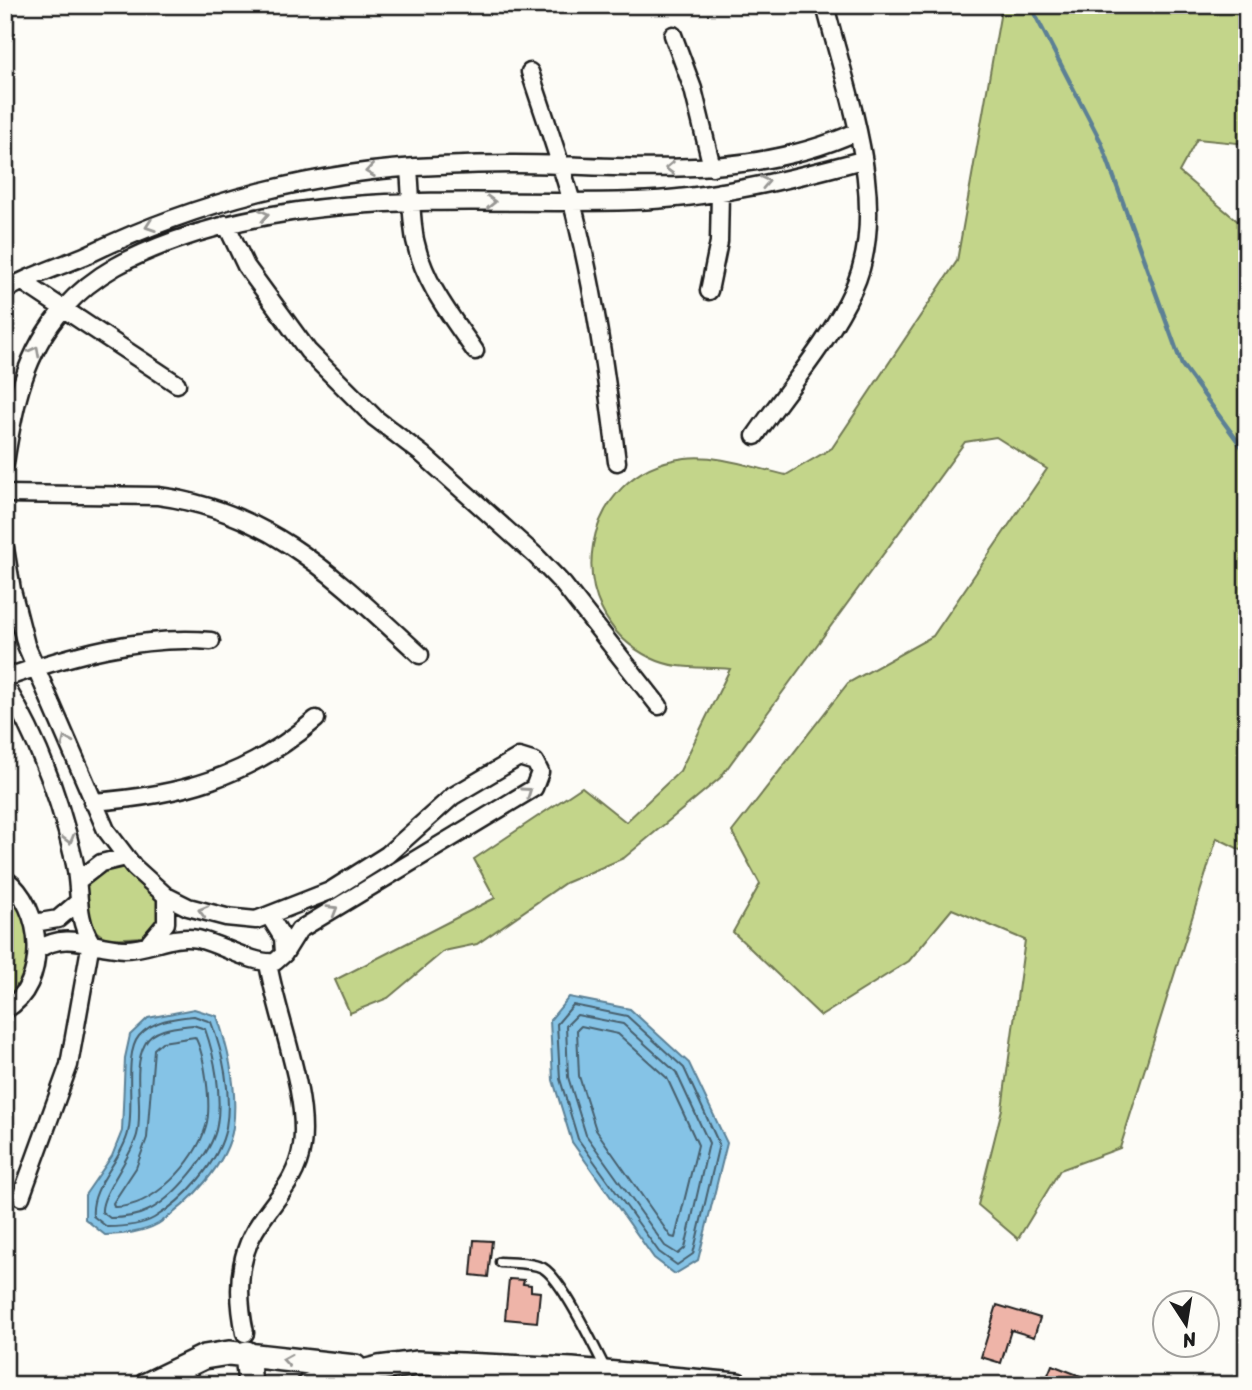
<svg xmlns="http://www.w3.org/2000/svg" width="1252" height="1390" font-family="Sriracha,sans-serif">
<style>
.green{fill:#c3d58a;stroke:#707853;stroke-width:2}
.water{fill:#85c3e6;stroke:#5b8095;stroke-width:2}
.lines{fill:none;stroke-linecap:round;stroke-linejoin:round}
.shore{stroke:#465f6d;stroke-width:2}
.stream{stroke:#5b8095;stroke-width:4.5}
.building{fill:#eeb4a8;stroke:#1c1c1c;stroke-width:2}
.lane-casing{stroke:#1c1c1c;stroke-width:13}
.street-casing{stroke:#1c1c1c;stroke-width:21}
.secondary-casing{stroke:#1c1c1c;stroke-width:28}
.lane{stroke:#fdfcf7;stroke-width:8}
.street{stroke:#fdfcf7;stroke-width:16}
.secondary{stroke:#fdfcf7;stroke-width:23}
.oneway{stroke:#989794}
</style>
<rect width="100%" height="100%" fill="#fdfcf7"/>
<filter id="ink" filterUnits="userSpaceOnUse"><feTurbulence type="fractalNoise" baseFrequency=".0143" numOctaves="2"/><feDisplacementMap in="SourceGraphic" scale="14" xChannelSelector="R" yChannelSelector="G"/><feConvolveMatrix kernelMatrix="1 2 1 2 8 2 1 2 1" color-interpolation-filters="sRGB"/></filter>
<g filter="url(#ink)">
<path class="green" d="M 1002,5 L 1247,5 L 1247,144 L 1197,139 L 1179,172 L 1247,229 L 1247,853 L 1217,838 L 1120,1148 L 1060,1170 L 1018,1239 L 978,1205 L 1002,1109 L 1025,940 L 952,909 L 909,961 L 821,1016 L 733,932 L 760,884 L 732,832 L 848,683 L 933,636 L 1047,469 L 996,437 L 965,442 L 720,778 L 624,858 L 565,883 L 477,944 L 444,951 L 388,998 L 350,1013 L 335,980 L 495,898 L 474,859 L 582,787 L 626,822 L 680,771 L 730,669 C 703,666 677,671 651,658 C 556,612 580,470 685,458 C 718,454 754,468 786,475 L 832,448 L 957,261 Z
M 117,866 L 124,867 L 160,901 L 160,921 L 144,937 L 107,939 L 91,928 L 84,886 L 91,875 Z
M 5,888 C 35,923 36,967 5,1002 Z"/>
<path class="water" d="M 569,997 L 630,1009 L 689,1063 L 727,1143 L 698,1260 L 675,1274 L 654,1258 L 572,1142 L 553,1080 L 550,1020 Z
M 194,1009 L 217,1016 C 229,1051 238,1090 233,1127 C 228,1164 188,1205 158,1224 C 142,1233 122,1234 105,1235 L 85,1219 L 85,1195 L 112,1156 L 122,1131 L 125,1058 L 130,1035 L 148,1018 Z"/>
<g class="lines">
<path class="shore" d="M 573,1005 L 627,1016 L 684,1068 L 719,1144 L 693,1254 L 677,1265 L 659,1252 L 578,1139 L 560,1079 L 557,1024 Z
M 577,1015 L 623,1024 L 676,1072 L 709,1143 L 685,1248 L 678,1254 L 665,1246 L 586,1135 L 568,1077 L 566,1026 Z
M 194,1016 L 211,1022 C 223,1053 232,1094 226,1127 C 220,1162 183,1201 154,1218 C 140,1226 122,1227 107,1227 L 93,1216 C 90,1186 121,1162 128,1133 C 135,1107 123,1055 139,1036 C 153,1020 174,1018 194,1016 Z
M 193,1025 L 205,1029 C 215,1057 222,1095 217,1125 C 213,1153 172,1200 147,1211 C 135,1217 122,1218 110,1218 L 102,1212 C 100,1195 131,1158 137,1135 C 144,1107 131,1070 145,1044 C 153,1028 177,1027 193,1025 Z
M 581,1026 L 618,1034 L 667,1078 L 698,1145 L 675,1238 L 671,1237 L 596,1130 L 579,1076 L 577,1030 Z
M 195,1037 C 205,1055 212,1106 206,1126 C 196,1162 153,1208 114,1207 L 113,1203 L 136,1168 L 147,1138 L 154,1049 L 162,1042 Z"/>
<path class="stream" d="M 1030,5 L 1101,142 L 1182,365 L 1247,454"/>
</g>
<path class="building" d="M 474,1240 L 492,1241 L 488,1277 L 471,1275 Z
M 509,1279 L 524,1280 L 523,1284 L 531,1285 L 531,1291 L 540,1292 L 537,1322 L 505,1319 Z
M 997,1305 L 1040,1318 L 1034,1337 L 1011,1330 L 1001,1363 L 981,1357 Z
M 1052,1365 L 1101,1384 L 1100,1385 L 1044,1385 Z"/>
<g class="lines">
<defs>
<path id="lane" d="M 500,1262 C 513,1263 530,1262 543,1268 C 562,1279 595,1348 606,1370"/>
<path id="street" d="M 673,35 L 693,89 L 712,167
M 530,72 C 544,115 559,157 571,199 C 594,285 606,374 617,462
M 409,169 C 411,192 411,218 415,240 C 424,283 451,316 475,351
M 226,224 L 246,266 L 308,351 L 375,418 L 422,454 L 536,556 L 563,584 L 659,706
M 23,282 L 177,384
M 709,291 L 719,242 L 720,192
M 5,292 C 16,280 73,262 91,253 C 198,202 319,170 438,166 C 478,164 519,163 560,165 C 660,169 762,175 856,132
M 755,436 C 786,391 831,339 853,290 C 892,206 846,91 825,5
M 5,463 C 14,406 24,353 64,308 C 95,273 134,255 176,240 C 325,187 479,206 633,201 C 710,199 788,180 862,160
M 5,494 L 158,496 C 273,511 339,581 420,655
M 5,548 L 12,590 L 26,645 L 106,830 L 134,867 L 166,896 L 188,907 L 226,917 L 256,920 L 330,891 L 387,855 L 453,796 L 519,757 L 535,762 L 540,772 L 534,788 L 299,930 L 284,954 L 275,962 C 255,965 220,944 198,939 C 171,934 151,949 125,949 C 92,948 68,930 37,950
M 5,678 C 71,655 141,635 211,641
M 5,685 C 38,739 60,799 74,860 C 81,888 75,916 91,942 L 69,1065 L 21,1197
M 92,802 C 179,796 249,777 316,719
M 5,879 C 44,906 50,985 5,1010
M 79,880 L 101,863 L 126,857
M 270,917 L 283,938 L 284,954
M 34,923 L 58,919 L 78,902
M 150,942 L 166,923 L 166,896
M 245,1333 C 237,1296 237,1256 259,1224 C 276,1198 297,1180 302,1146 C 309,1092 277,1018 268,963"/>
<path id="secondary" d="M 247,1353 L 250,1385
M 146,1385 L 204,1357 L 229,1353 L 355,1367
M 309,1385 L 379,1368 L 418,1363 L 572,1370 L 737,1385"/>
</defs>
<use href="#lane" class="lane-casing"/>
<use href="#street" class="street-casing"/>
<use href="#secondary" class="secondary-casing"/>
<use href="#lane" class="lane"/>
<use href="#street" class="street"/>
<use href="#secondary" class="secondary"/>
</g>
<defs><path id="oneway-chevron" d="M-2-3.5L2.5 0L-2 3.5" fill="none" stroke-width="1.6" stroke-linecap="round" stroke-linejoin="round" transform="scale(1.75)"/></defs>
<g class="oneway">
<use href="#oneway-chevron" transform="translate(670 168) rotate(179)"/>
<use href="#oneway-chevron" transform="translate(370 171) rotate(172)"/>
<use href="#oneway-chevron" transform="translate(765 182) rotate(-12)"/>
<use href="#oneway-chevron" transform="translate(491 202) rotate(-1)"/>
<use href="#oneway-chevron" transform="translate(264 215) rotate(-12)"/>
<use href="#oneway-chevron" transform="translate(150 226) rotate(161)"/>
<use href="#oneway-chevron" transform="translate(35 351) rotate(-62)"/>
<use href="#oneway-chevron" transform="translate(66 741) rotate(-113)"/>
<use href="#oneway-chevron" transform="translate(527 792) rotate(-35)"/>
<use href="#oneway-chevron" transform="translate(69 839) rotate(75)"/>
<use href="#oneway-chevron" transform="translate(333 910) rotate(-31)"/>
<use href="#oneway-chevron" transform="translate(203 911) rotate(-165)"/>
<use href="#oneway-chevron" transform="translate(287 1360) rotate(-171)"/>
</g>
</g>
<rect width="1252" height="1390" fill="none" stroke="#fdfcf7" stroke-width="28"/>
<rect x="14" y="14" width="1224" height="1362" fill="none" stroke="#1c1c1c" stroke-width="2.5" filter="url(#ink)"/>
<g transform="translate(1186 1324) rotate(168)"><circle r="33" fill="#fdfcf7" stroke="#a3a29f" stroke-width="2"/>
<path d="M0-5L12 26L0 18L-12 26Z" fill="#1c1c1c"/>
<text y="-10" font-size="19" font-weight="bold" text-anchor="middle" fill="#1c1c1c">N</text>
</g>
</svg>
